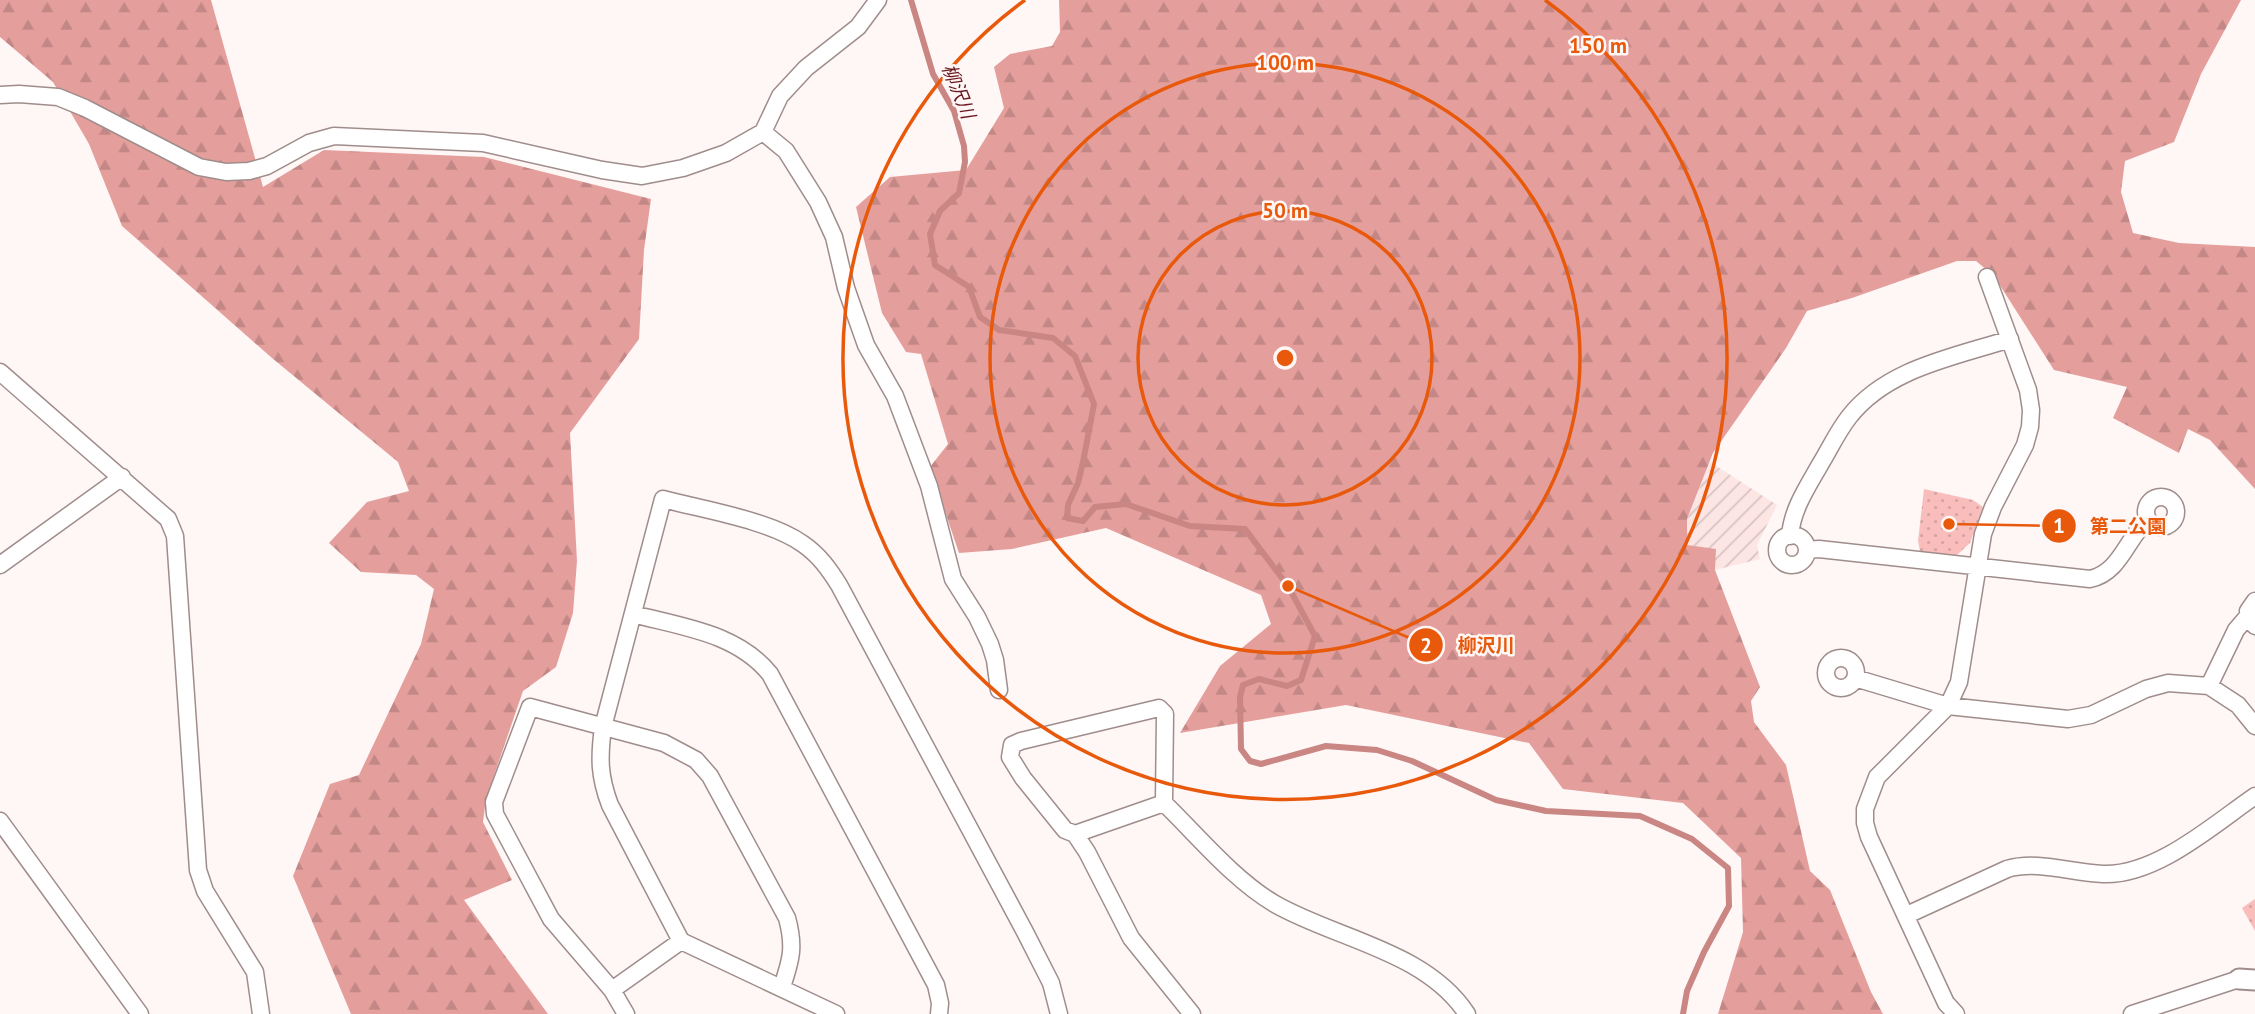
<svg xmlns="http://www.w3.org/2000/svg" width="2255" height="1014" font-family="'PT Sans','Noto Sans JP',sans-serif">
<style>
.industrial{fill:url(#industrial-furrows)}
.grass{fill:url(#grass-dots)}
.forest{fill:url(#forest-firs)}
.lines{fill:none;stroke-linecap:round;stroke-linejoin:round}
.stream{stroke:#c98683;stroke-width:6}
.minor-casing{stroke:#9f8d8b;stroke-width:19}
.tertiary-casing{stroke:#9f8d8b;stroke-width:23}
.minor{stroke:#fff;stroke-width:16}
.tertiary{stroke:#fff;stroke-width:19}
.ring{fill:none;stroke:#e8590c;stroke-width:3.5}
.labels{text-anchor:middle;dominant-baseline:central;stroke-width:5;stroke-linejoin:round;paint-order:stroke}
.water-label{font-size:19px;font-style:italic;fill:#69191e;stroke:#fff6f6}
.centre{fill:#e8590c;stroke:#fff6f6;stroke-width:3.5}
.ring-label{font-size:21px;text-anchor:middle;font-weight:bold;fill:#e8590c;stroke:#fff6f6;stroke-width:5;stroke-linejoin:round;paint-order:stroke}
.leader{fill:none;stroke:#e8590c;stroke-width:2.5}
.callout-dot{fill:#e8590c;stroke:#fff6f6;stroke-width:2.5}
.mark-label{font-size:21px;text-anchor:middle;font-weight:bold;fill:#fff}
.callout-label{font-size:19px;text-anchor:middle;font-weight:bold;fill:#e8590c;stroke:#fff6f6;stroke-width:5;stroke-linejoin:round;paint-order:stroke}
</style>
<defs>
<pattern id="industrial-furrows" width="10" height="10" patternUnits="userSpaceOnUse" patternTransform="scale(1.75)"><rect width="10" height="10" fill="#fde5e4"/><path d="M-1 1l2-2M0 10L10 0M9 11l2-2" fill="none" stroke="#d8c4c3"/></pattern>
<pattern id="grass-dots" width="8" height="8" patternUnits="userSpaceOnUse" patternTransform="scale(1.75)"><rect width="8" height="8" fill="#f9bebc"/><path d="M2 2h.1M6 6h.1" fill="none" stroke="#d5a3a1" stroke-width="1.8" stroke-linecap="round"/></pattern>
<pattern id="forest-firs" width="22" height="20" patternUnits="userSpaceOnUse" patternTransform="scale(1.75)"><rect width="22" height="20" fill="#e49f9c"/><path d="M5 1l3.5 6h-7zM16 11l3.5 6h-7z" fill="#c38886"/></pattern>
</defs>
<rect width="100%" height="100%" fill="#fff6f6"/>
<path class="industrial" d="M 1710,462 L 1777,505 L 1757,545 L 1760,559 L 1715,570 L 1687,545 L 1687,519 Z"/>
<path class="grass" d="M 1924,489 L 1973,500 L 1983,507 L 1970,543 L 1956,556 L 1920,551 L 1918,541 Z
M 2255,899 L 2255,931 L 2242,908 Z"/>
<path class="forest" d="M 0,0 L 211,0 L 263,187 L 324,150 L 484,157 L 651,199 L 644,250 L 639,339 L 570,433 L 577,561 L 573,613 L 556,667 L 523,691 L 486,799 L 483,822 L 512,880 L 464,900 L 548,1014 L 351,1014 L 293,876 L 330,784 L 359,775 L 421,644 L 434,589 L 416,575 L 361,572 L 329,543 L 367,502 L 409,491 L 398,462 L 272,358 L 122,226 L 89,144 L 53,82 L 0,37 Z
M 1059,0 L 2241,0 L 2201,74 L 2174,142 L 2125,161 L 2121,192 L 2133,233 L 2179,243 L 2255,247 L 2255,489 L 2210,440 L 2188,429 L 2179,453 L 2113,418 L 2127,387 L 2054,370 L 1994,276 L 1976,261 L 1957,261 L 1852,298 L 1807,311 L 1786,348 L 1713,453 L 1687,519 L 1687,545 L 1716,549 L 1715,570 L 1760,687 L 1751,701 L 1754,722 L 1786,765 L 1810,871 L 1830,890 L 1871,992 L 1883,1014 L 1718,1014 L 1743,932 L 1741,858 L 1683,803 L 1563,789 L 1529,743 L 1346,705 L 1180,733 L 1220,666 L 1271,624 L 1261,595 L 1106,528 L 1012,549 L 959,553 L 930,467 L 948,444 L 921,354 L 906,352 L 882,313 L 856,207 L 890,177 L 966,170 L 1004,108 L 994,67 L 1010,54 L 1052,46 L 1060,32 Z"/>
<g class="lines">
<path class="stream" d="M 911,0 L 933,74 L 954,111 L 964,146 L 965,162 L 959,193 L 940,211 L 930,234 L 935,265 L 969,287 L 980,317 L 999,330 L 1053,338 L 1075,356 L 1094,404 L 1083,462 L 1078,483 L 1068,505 L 1067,518 L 1083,521 L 1095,507 L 1126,504 L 1190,526 L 1245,529 L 1288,586 L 1315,636 L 1301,680 L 1287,686 L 1259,679 L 1243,685 L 1240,697 L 1241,749 L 1250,761 L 1261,764 L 1326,746 L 1377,750 L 1412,761 L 1496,800 L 1546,811 L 1640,816 L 1692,839 L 1728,868 L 1729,906 L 1704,952 L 1687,991 L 1683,1014"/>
<defs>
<path id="minor" d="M 0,95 L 19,94 L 58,97 L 85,108 L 199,167 L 226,172 L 249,171 L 267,166 L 309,143 L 334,136 L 483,143 L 602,170 L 642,176 L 683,168 L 726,153 L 763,132 L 780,96 L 806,68 L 858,27 L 878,0
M 763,132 L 786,151 L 818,202 L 834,237 L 846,288 L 866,345 L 895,396 L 929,486 L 953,579 L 977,617 L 990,644 L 995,660 L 999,690
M 0,372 L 168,519 L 175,536 L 198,870 L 205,891 L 255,972 L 261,1014
M2146 512a15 15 0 1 1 30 0a15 15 0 1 1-30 0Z
M1777 550a15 15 0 1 1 30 0a15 15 0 1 1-30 0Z
M 1790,536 C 1792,509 1808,486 1821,463 C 1830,448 1838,431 1849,417 C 1887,368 1955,357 2010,339
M 1807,550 L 1819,549 L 2090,579 C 2120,573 2127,538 2148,519
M 0,565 L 122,477
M 2255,601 L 2248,611 L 2250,620 L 2255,626
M 633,614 C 682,627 737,633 770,674 L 936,985 L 940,1003 L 939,1014
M1826 673a15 15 0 1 1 30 0a15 15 0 1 1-30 0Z
M 1855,678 L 1948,706 L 2068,719 L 2091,715 L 2146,689 L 2168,683 L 2209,686 L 2238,705 L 2255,726
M 2209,686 L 2236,630 L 2248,616
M 0,821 L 140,1014
M 1075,834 L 1065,830 L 1023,778 L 1010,757 L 1012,745 L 1021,741 L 1159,708 L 1165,714 L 1164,803
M 1907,915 L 2007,869 C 2038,860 2071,873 2103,874 C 2156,876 2213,825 2255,796
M 612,990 L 681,941
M 626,1014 L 612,990 L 551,919 L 495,814 L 494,802 L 530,707 L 664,743 L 696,760 L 710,776 L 787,918 C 795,947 791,960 782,987
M 836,1014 L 681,941 L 610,805 C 599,776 599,758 603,727 L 663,499 C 704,510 769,520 803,544 C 819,555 829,569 839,585 L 1025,932 L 1051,983 L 1059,1014
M 1192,1014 L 1131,938 L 1087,852 L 1075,834 L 1164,803 C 1198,836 1234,880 1275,904 C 1336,939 1426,951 1467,1014
M 1956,1014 L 1946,1003 L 1869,837 L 1865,823 L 1865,809 L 1877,777 L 1948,706 L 1959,682 L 1983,534 L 1993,507 L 2025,445 L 2030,427 L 2031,410 L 2028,390 L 1987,277
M 2132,1014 L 2239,979"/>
<path id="tertiary" d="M 2239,979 L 2255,980"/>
</defs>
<use href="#minor" class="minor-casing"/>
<use href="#tertiary" class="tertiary-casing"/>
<use href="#minor" class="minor"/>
<use href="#tertiary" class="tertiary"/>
</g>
<g class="ring">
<circle cx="1285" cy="358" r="147"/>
<circle cx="1285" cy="358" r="295"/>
<path d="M1545 0A442 442 0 1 1 1025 0"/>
</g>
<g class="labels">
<g class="water-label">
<text transform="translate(959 91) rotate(68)">柳沢川</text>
</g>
</g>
<circle cx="1285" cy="358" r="10" class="centre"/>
<g class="ring-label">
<text x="1598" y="53">150 m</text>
<text x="1285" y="70">100 m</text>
<text x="1285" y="218">50 m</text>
</g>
<path class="leader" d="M1949 524L2059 526M1288 586L1426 645"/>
<g class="callout-dot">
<circle cx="1949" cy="524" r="7"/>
<circle cx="1288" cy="586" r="7"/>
<circle cx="2059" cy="526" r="18"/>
<circle cx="1426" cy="645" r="18"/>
</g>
<g class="mark-label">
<text x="2059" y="533">1</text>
<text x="1426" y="653">2</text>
</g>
<g class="callout-label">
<text x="2128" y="533">第二公園</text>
<text x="1486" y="652">柳沢川</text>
</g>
</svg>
